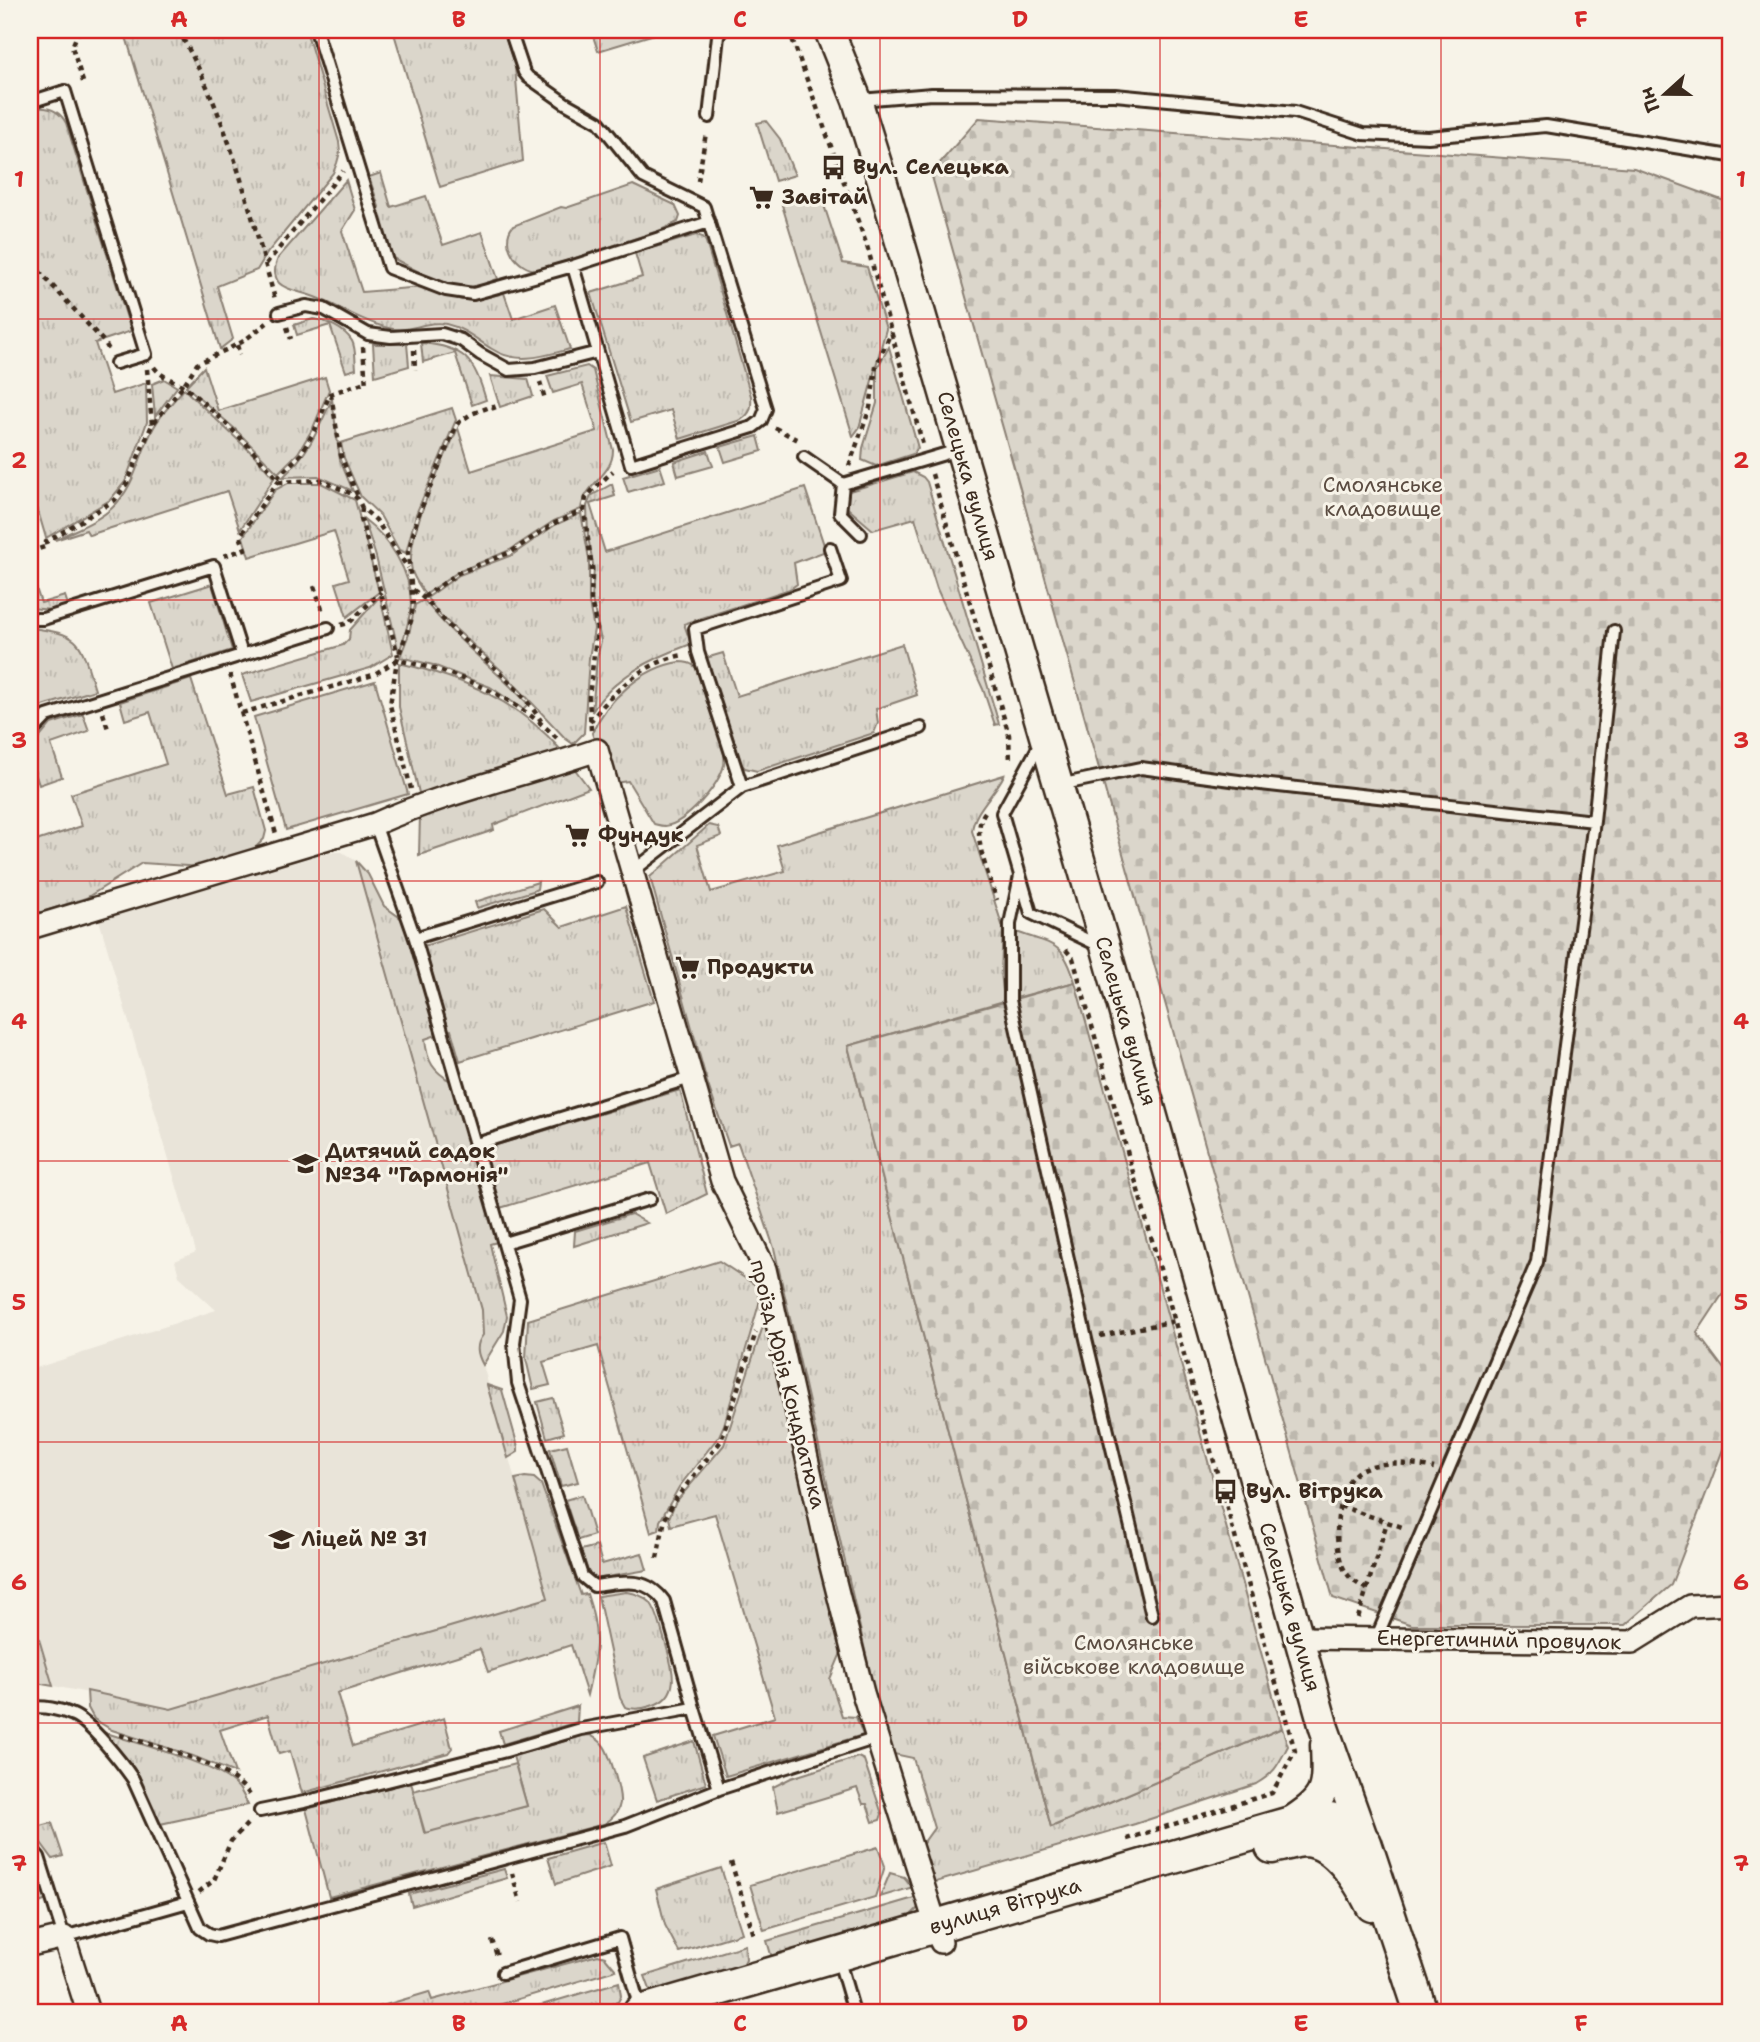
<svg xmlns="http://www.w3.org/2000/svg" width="1760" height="2042" font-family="'Shantell Sans',sans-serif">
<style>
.built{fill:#e9e4d9}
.grass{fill:url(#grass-tufts);stroke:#8b8074;stroke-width:2}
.cemetery{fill:url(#cemetery-stones);stroke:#8b8074;stroke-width:2}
.garden{fill:#dbd6cb;stroke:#8b8074;stroke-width:2}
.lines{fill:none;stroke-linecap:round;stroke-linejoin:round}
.service-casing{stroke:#3b2a1e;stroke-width:16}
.minor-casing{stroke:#3b2a1e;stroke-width:26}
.tertiary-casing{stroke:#3b2a1e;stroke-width:33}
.secondary-casing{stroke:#3b2a1e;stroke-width:37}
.path{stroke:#3b2a1e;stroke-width:4.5;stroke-dasharray:5 5;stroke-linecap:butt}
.service{stroke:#f7f3e8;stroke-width:10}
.minor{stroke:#f7f3e8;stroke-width:21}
.tertiary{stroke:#f7f3e8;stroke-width:28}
.secondary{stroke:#f7f3e8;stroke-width:32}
.grid{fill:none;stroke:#d62828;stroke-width:2;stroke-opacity:0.55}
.labels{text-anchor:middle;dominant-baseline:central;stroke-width:6;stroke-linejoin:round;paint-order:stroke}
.poi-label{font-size:21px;font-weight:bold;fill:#3b2a1e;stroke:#f7f3e8;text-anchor:start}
.street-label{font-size:21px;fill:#3b2a1e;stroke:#f7f3e8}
.park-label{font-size:21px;fill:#5b4c41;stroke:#f7f3e8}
.neatline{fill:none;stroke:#d62828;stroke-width:2.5}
.grid-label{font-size:23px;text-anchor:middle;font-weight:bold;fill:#d62828}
</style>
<defs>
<pattern id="grass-tufts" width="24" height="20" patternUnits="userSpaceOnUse" patternTransform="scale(1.75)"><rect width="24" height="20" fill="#dbd6cb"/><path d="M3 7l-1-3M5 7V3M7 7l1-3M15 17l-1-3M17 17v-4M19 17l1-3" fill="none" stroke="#bdb8ae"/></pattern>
<pattern id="cemetery-stones" width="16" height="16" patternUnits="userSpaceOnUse" patternTransform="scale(1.75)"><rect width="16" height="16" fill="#dbd6cb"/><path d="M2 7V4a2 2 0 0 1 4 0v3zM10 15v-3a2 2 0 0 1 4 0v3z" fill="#bdb8ae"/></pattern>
</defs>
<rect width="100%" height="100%" fill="#f7f3e8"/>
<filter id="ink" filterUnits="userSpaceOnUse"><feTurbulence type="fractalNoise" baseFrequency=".0143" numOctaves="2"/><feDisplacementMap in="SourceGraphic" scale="14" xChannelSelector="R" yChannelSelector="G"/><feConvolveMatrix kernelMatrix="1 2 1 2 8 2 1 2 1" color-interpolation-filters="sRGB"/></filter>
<g filter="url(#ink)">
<path class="built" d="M 330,852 L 342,852 L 356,861 L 482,1310 L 483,1335 L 478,1356 L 483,1365 L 548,1598 L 171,1709 L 53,1686 L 30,1609 L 30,1370 L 216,1310 L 179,1276 L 175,1261 L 196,1252 L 99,920 Z"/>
<path class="grass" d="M 124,30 L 306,30 L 339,142 L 340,152 L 337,163 L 333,173 L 268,252 L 257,270 L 217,286 L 233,339 L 220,349 Z
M 393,30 L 503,30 L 515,67 L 523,161 L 440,187 Z
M 591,30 L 668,30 L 598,51 Z
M 38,108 C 50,107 60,112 66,123 L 131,331 L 95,343 L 112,394 L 146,383 L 147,422 L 125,482 L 110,500 L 46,538 L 30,484 L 30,110 Z
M 766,121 L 780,139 L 795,175 L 775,181 L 757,123 Z
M 381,173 L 391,207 L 426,196 L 443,245 L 482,232 L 498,279 C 488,282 477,288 466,288 C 443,288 409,266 389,256 L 376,212 L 379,207 L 369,177 Z
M 346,180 L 355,210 L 342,231 L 362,292 L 422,287 L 462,300 L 480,299 L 504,293 L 513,319 L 555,305 L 570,349 C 544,356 517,365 492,349 C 477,340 464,328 446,324 C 428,320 410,332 393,329 C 363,323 337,304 309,295 C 300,292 286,290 279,283 C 273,275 274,267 278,258 Z
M 633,185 L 675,205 L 680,216 L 678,222 L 661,230 L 538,270 C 517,270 499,243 513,226 L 561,207 L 566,208 Z
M 820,193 L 843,263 L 867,267 L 886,329 L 859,428 L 853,436 L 782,205 Z
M 696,235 L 703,237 L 706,242 L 751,396 C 752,408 751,413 741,420 L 680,439 L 671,410 L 631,422 L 591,293 L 642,277 L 635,253 Z
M 313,319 C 325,320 345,329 352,341 C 356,348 355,360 356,369 L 346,372 L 330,325 L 297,335 L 294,325 Z
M 421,343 C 465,347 474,359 486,400 L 472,405 L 455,353 L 423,362 Z
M 373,344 L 407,344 L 409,366 L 375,376 Z
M 889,347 L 918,448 L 913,454 L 876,466 L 862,460 L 863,448 L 877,403 L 877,368 Z
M 587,366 L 593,370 L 613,450 C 613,476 584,484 581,509 L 554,521 L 510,550 L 458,572 L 425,595 C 421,587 414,579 412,571 C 404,537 443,461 458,428 L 471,471 L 597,431 L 582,384 L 553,393 L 547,376 Z
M 204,367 L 218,411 L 325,377 L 329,390 L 313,428 L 298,453 L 278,473 L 235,429 L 186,386 Z
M 490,376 L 528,379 L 533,396 L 500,407 Z
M 164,379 L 177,387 L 155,416 L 152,384 Z
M 184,389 L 255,456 L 274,478 L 240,530 L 227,491 L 89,535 L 86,530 L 55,540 C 73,530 97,522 112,508 C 136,486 139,454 154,427 C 162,413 173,401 184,389 Z
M 332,399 L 340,460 L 353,491 L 318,476 L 283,477 C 309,453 318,430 332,399 Z
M 452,408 L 456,420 L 416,514 L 406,553 L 399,550 L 380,515 L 361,497 L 344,458 L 341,443 Z
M 758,436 L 762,451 L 725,462 L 720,447 Z
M 708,451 L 713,466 L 678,476 L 674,462 Z
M 660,466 L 665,481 L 628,492 L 623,477 Z
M 913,472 L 923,477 L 927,482 L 999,724 L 995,725 L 983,689 L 937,589 L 915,518 L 873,530 L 844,505 L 846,492 Z
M 288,483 L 321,483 L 355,500 L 379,592 L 347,617 L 336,583 L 349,579 L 334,531 L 249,557 L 243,537 L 275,490 Z
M 612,484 L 615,496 L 590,504 L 605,552 L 805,488 L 826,551 L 794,563 L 797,584 L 790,589 L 684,624 L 691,644 C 653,658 613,677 592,712 L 597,658 L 601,641 L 592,599 L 594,569 L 588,537 L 587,506 L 591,496 Z
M 581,513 L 589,559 L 589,603 L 594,629 L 589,658 L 584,733 L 573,744 L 566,739 L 502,671 L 440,615 L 427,598 L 459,575 L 512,555 L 555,525 Z
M 364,519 C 389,538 411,571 411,604 C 410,621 404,637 399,653 L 376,557 Z
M 30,570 L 41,603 L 65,596 L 69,608 L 52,610 L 30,608 Z
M 212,584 L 232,650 L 172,669 L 151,603 Z
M 380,596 L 393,654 L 370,668 L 251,702 L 242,675 L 343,645 L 349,639 L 350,630 Z
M 424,600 C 454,639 494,668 528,704 L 523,709 L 490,687 L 433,665 L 400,657 L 409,634 L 415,605 Z
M 30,628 C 84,634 80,642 95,690 L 43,706 L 30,720 Z
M 902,644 L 917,695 L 876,709 L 878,723 L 874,733 L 757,771 L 745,768 L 741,764 L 706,658 L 723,653 L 737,696 Z
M 679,662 C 684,662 690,662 694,666 C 706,677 727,749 724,765 C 719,785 686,824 665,826 C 661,826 658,825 654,824 L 628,781 L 609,784 L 592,733 C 606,701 643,667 679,662 Z
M 399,663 C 463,678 517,700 561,750 L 534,765 L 427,793 L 419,793 L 399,707 Z
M 191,679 L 228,794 L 254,787 L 266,831 L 264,839 L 252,851 L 202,867 L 142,863 L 86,898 L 30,916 L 30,843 L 82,826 L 71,794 L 166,764 L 150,712 L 125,720 L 120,702 Z
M 83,714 L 89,731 L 51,744 L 62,777 L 39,785 L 30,757 L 30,749 L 51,724 Z
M 571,764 L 589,788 L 493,825 L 494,830 L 419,855 L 420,815 Z
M 1004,775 C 995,794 974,810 972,831 L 1003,928 L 1001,972 L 1004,1001 L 848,1046 L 1051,1827 L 1282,1728 L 1288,1746 C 1278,1765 1275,1773 1256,1784 L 1135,1824 L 929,1884 L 919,1849 L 934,1828 L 913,1758 L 889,1753 L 872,1702 L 869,1668 L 774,1248 L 738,1143 L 729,1146 L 707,1082 L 650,877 L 709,825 L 718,827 L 721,836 L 697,845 L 711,892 L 785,871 L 777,845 Z
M 356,861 L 368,874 L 384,906 L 402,919 L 414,949 L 544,909 L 562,927 L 626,906 L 654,1001 L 460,1061 L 451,1030 L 425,1039 C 427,1062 433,1071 452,1082 L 497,1242 L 490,1244 L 507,1316 L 504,1331 L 483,1365 C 477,1354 475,1345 483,1335 L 482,1310 Z
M 538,882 L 537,889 L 533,891 L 477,908 L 475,902 Z
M 1016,932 C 1053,945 1063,941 1075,982 L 1016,998 Z
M 680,1090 L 707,1194 L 666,1214 L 650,1163 L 500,1208 L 483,1149 Z
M 631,1214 L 647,1223 L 574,1246 L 575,1231 Z
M 719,1261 L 763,1290 L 724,1425 L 719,1436 L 679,1487 L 660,1521 L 659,1530 L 651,1533 L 598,1346 L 543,1362 L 550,1385 L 533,1389 L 526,1359 L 528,1320 Z
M 766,1317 L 841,1653 L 830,1679 L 842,1716 L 856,1717 L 863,1735 L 726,1776 L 713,1736 L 775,1717 L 715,1514 L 671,1526 L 669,1518 L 675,1503 L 724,1445 Z
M 487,1385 L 502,1390 L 518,1447 L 518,1452 L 508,1458 Z
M 553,1398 L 564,1433 L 547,1438 L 537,1402 Z
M 567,1445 L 578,1482 L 561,1486 L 550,1449 Z
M 525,1477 L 534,1478 L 541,1484 L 581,1595 L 587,1594 C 601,1635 597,1653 587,1695 L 571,1645 L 488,1672 L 480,1649 L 337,1693 L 353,1746 L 444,1718 L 452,1748 L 448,1753 L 302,1793 L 290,1751 L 279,1754 L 268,1715 L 220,1730 L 235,1773 L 193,1756 L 112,1730 L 94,1719 L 88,1708 L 87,1691 L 171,1709 L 548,1598 L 515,1479 Z
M 582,1495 L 594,1535 L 578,1540 L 565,1500 Z
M 597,1546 L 602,1564 L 642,1553 L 647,1570 L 596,1579 L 588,1571 L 581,1550 Z
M 626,1592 C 635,1593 643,1595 650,1602 C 658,1612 660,1626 664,1638 C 671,1663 685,1696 651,1706 C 642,1709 634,1710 625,1707 L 620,1698 L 598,1596 Z
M 30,1609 L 53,1686 L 30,1682 Z
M 578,1706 L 577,1722 L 503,1744 L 499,1731 Z
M 100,1731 C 132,1742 216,1763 237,1786 C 242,1791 245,1799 248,1805 L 160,1824 L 137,1773 L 125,1757 Z
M 590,1735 C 595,1738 600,1740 603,1745 C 610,1753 621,1792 620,1803 C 619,1813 612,1819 604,1824 L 329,1897 L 306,1809 L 411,1782 L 424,1832 L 527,1806 L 513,1756 L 582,1736 Z
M 694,1741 L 706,1784 L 657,1800 L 643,1758 Z
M 858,1757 L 864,1760 L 882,1814 L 880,1820 L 873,1822 L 867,1804 L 863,1804 L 857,1788 L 778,1812 L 773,1787 L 791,1778 Z
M 30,1818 L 33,1828 L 52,1823 L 63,1856 L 53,1859 L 30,1828 Z
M 604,1842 L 611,1866 L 556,1884 L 548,1858 Z
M 878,1847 L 885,1866 L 875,1897 L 764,1930 L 750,1885 Z
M 30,1853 L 35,1860 L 47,1900 L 30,1906 Z
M 721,1868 L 742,1933 L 679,1952 L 665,1925 L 656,1889 Z
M 504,1869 L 507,1878 L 412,1906 L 409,1894 Z
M 890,1873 L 904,1877 L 913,1887 L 880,1897 Z
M 921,1896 L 919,1907 L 909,1917 L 772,1958 L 767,1941 Z
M 745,1945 L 746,1959 L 742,1967 L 651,1992 L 645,1976 Z
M 598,1955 L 605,1957 L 616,1970 L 475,2012 L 362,2012 L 429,1992 L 432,2000 Z
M 619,1982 L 621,1996 L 618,2002 L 581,2012 L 518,2012 Z"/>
<path class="cemetery" d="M 979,118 L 1634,168 L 1730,203 L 1730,1283 L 1697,1333 L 1730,1377 L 1730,1431 L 1671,1585 L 1625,1625 L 1412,1625 L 1333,1598 L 931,173 Z
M 1075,982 L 1282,1728 L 1051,1827 L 848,1046 Z"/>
<path class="garden" d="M 375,681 L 408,794 L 286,830 L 254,717 Z
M 515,1764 L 527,1806 L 425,1833 L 413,1791 Z"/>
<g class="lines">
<defs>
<path id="service" d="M 316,30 L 389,268 L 446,290 L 473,294 L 573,266
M 860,100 L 932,94 L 1115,95 L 1295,112 L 1363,134 L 1428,137 L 1546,126 L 1730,156
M 30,102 L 65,91 L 146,354 L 116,363
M 709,117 L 718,36 L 722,30
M 279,313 L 306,306 L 324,309 L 368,334 L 391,337 L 442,334 L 461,340 L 480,354 L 509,370 L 535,368 L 598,352 L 631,465 L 753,427 L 761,421 L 766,409 L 704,207 L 643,177 L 599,122 L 565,103 L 528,77 L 524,72 L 510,30
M 598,352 L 573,266 L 709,222
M 804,457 L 843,484
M 843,484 L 958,450
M 843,484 L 840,513 L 861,534
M 30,619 L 43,619 L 214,566 L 242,654
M 30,734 L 47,716 L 328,628
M 1041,742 L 1002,813 L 1031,913 L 1102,947
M 1059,785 L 1141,768 L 1261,784 L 1594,821
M 742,787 L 698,652 L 695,629 L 841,581 L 830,548
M 375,824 L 415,938 L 520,1299 L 514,1343 L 518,1383 L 582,1576 L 594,1586 C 622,1583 645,1575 664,1601 L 694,1708 L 719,1789 L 877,1738
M 633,871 L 742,787 L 921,728
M 1020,876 L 1010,924 L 1010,1000 L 1086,1339 L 1152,1616
M 415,938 L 597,882
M 476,1144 L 691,1078
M 504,1243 L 650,1199
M 1376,1639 L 1537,1262 L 1594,821 L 1614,631
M 30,1708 C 43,1706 60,1709 73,1715 C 90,1722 122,1763 133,1779 L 200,1928 L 209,1934 L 218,1936 L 625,1826 L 719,1789
M 260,1811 L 304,1802 L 506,1751 L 581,1729 L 694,1708
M 30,1847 L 39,1857 L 64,1937 L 188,1902
M 842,1971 L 854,2012
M 503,1973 L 620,1938 L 640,2009"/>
<path id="minor" d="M 30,928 L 375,824 C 448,791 522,776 597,750 L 722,1181 L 765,1269 L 830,1562 L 863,1693 L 941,1942
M 1299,1638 L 1632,1642 L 1690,1606 L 1730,1604
M 30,1945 L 64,1937 L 88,2012"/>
<path id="tertiary" d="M 829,30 L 857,100 L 882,180 L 1106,949 L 1324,1728 L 1365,1843
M 1287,1824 C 1327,1798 1327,1793 1325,1745"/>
<path id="secondary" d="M 1272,1847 C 1283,1845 1295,1840 1306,1840 C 1336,1842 1360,1881 1372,1905
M 640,2012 L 1287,1824 L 1330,1819 L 1348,1824 L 1365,1843 L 1421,2012"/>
</defs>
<use href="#service" class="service-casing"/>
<use href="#minor" class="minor-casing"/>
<use href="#tertiary" class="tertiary-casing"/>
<use href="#secondary" class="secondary-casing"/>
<path class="path" d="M 79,30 L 72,47 L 84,85
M 178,30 C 227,113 249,207 275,299
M 789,30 L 867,246 L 923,445
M 698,181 L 706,133
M 30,253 L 38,270 L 105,343 L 109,350
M 266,264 L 343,171
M 287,327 L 291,339
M 237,345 L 240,355
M 363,347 L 366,386
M 414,350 L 415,370
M 154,367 C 162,378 175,380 186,388 C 220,416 252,448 280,482 L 321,480 L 352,494 L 358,499 L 362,508 L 376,520 L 408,568
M 147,369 L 152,425
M 540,382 L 545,399
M 331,394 L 341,456 L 358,497
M 775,428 L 798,440 L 799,443
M 849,466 L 870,408 L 876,367 L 891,332
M 932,474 L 1009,735 L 1010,762
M 277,478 L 301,454 L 315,430 L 330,394 L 365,382
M 362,508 L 361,519 L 398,656
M 30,552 L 47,546 L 46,542 L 115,500 L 127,483 L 152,425 L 183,386 L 197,364 L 242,342 L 267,323
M 224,556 L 245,549 L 240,536 L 279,480
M 314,586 L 323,612
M 413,590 C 429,600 439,616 452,629 C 483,659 518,684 541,721
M 424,597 L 458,573 L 511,552 L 555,523 L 584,510
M 341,625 L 349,623 L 381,592
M 230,674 L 276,834
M 103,713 L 108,729
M 242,713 L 373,675 L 397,660 C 456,671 516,697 558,739
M 590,722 C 612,692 644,662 683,655
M 591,730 L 589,697 L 597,629 L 591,600 L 592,568 L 584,510 L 586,498 L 592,491 L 613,471
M 30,775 L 35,792
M 411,789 L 390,705 L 397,660 L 411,621 L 413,605 L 408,553 L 418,516 L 457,424 L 471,414 L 493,406 L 496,414
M 985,812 C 969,834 990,877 997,900
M 1066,950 L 1073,958 L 1295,1751 L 1272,1793 L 1127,1839
M 1100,1336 L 1175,1321
M 1340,1506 L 1405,1528
M 657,1558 L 665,1519 L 674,1501 L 721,1441 L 756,1332
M 1367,1589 C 1357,1584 1348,1578 1343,1567 C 1333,1545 1335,1491 1355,1474 C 1371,1459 1414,1463 1434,1468
M 1358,1618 L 1387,1522
M 120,1735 C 159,1748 230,1762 252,1798
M 731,1862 L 754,1935
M 512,1873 L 520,1902
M 199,1892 L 214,1880 L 231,1841 L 250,1821
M 492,1940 L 498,1959"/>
<use href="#service" class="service"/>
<use href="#minor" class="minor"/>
<use href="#tertiary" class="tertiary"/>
<use href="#secondary" class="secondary"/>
</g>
</g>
<path class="grid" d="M 319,30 L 319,2012M 600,30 L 600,2012M 880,30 L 880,2012M 1160,30 L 1160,2012M 1441,30 L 1441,2012M 30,319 L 1730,319M 30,600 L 1730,600M 30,881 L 1730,881M 30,1161 L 1730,1161M 30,1442 L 1730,1442M 30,1723 L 1730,1723"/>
<defs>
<symbol id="bus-bare" viewBox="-9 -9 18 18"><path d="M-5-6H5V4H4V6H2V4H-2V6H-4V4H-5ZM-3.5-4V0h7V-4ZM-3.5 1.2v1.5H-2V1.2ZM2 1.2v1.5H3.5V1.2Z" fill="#3b2a1e" stroke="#f7f3e8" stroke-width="2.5" paint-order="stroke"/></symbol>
<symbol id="supermarket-bare" viewBox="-9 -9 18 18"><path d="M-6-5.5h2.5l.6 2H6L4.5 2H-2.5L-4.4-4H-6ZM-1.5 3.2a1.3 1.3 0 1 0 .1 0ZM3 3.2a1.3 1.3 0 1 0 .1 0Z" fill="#3b2a1e" stroke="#f7f3e8" stroke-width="2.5" paint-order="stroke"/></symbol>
<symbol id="school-bare" viewBox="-9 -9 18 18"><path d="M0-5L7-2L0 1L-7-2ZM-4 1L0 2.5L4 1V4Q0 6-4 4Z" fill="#3b2a1e" stroke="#f7f3e8" stroke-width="2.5" paint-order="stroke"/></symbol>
</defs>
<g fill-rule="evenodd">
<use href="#bus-bare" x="816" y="150" width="35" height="35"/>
<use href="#supermarket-bare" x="744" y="180" width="35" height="35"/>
<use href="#supermarket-bare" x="560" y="818" width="35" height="35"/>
<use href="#supermarket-bare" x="670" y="950" width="35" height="35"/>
<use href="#school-bare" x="288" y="1146" width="35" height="35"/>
<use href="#bus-bare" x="1208" y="1474" width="35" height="35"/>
<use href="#school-bare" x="264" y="1522" width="35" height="35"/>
</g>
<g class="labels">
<g class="poi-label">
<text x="853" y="167">Вул. Селецька</text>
<text x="782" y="197">Завітай</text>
<text x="598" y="835">Фундук</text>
<text x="707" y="967">Продукти</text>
<text x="325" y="1151">Дитячий садок<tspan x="325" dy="24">№34 "Гармонія"</tspan></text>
<text x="1246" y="1491">Вул. Вітрука</text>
<text x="301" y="1539">Ліцей № 31</text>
</g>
<g class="street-label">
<text transform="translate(968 476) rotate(74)">Селецька вулиця</text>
<text transform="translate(1126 1021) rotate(74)">Селецька вулиця</text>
<text transform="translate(788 1384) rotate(76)">проїзд Юрія Кондратюка</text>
<text transform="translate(1290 1607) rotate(74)">Селецька вулиця</text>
<text transform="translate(1499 1640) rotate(1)">Енергетичний провулок</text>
<text transform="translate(1005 1906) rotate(-16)">вулиця Вітрука</text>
</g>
<g class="park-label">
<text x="1383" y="485">Смолянське<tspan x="1383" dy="24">кладовище</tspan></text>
<text x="1134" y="1643">Смолянське<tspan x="1134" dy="24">військове кладовище</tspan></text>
</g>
</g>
<rect width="1760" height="2042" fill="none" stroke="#f7f3e8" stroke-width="77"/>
<g transform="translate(1665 94) rotate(249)" stroke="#f7f3e8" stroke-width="5" paint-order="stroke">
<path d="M0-5L12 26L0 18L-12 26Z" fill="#3b2a1e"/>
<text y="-10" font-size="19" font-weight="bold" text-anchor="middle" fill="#3b2a1e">Пн</text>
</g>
<rect x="38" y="38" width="1684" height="1966" class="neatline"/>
<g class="grid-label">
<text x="179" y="27">A</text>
<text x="459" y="27">B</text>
<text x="740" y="27">C</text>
<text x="1020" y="27">D</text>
<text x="1301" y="27">E</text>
<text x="1581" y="27">F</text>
<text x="19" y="187">1</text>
<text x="1741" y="187">1</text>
<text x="19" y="468">2</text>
<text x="1741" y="468">2</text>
<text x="19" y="748">3</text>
<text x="1741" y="748">3</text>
<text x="19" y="1029">4</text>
<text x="1741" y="1029">4</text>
<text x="19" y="1310">5</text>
<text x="1741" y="1310">5</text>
<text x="19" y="1590">6</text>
<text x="1741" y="1590">6</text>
<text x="19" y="1871">7</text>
<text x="1741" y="1871">7</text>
<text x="179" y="2031">A</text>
<text x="459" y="2031">B</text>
<text x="740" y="2031">C</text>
<text x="1020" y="2031">D</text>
<text x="1301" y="2031">E</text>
<text x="1581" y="2031">F</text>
</g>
</svg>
